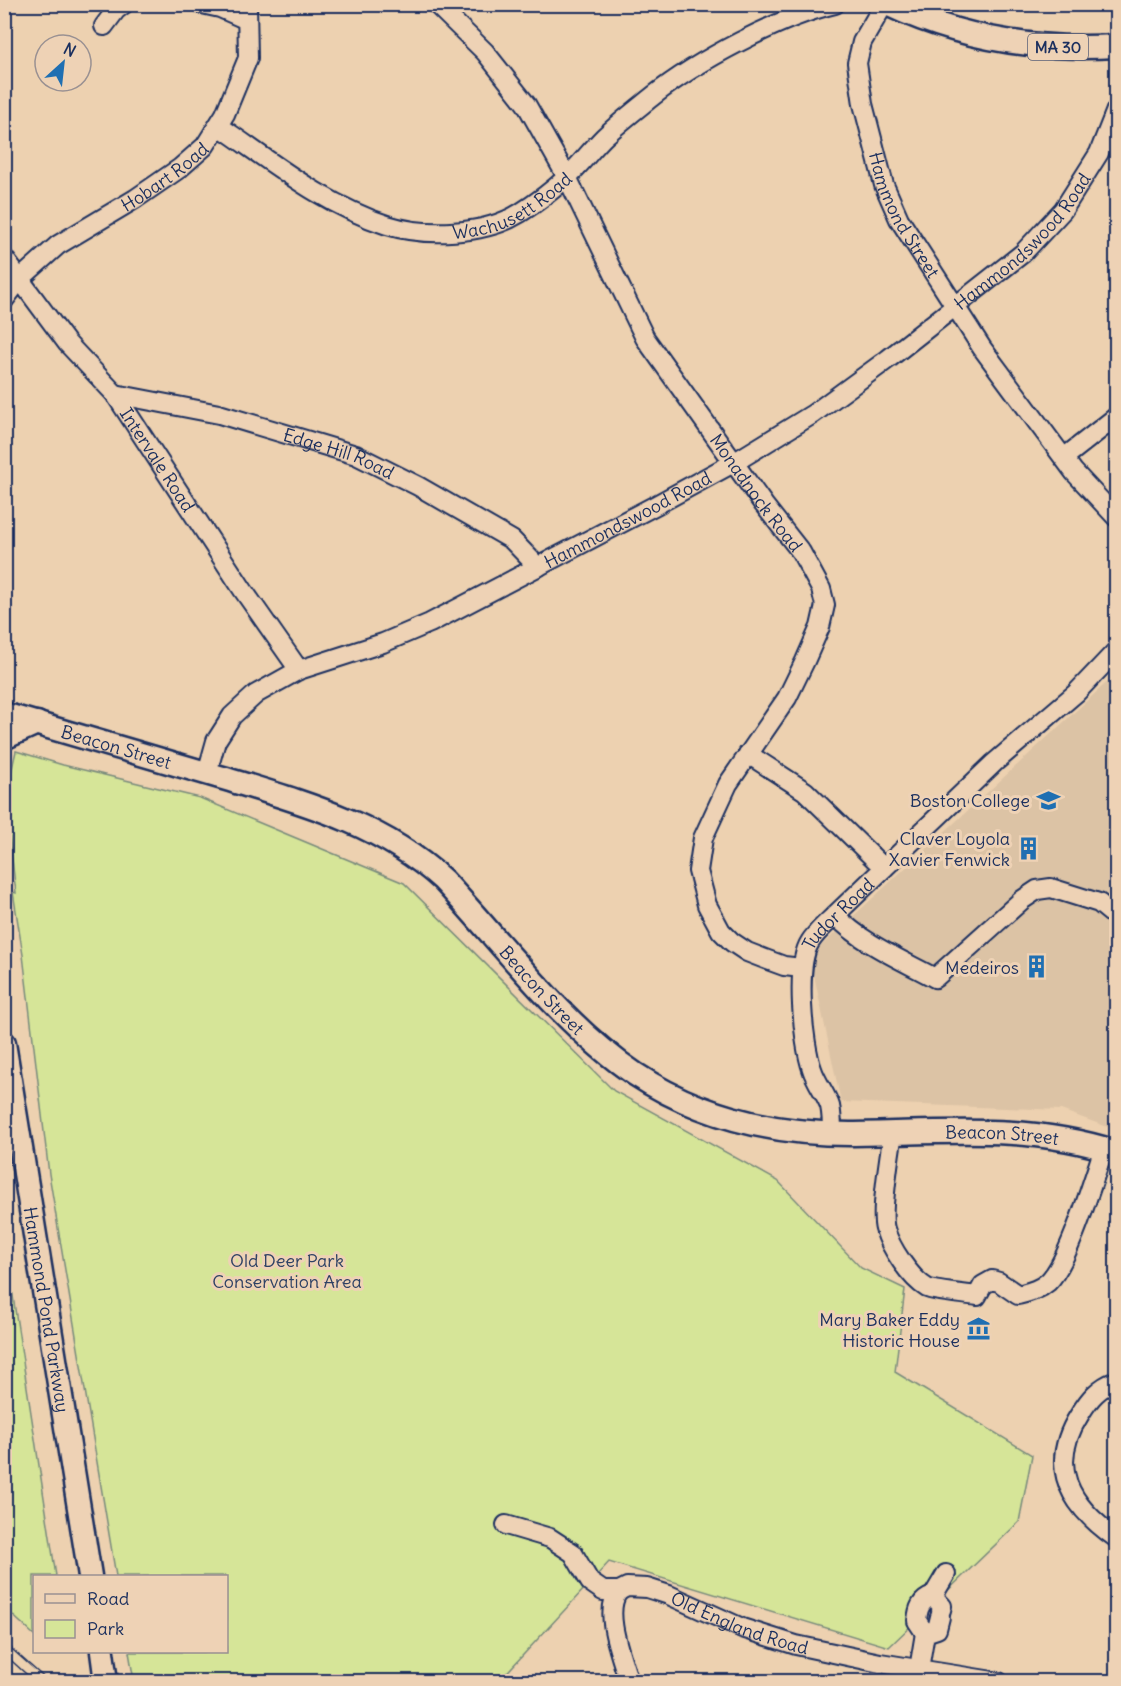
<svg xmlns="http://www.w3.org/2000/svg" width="1121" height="1686" font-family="Delius,sans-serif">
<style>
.built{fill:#dcc3a5}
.green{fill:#d6e598;stroke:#788a7b;stroke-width:1.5}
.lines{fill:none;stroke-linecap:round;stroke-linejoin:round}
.minor-casing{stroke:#1b2f5e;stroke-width:22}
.major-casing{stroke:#1b2f5e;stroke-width:27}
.minor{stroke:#eed2b5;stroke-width:18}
.major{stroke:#eed2b5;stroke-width:22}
.tram{stroke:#1b2f5e;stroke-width:1.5}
.labels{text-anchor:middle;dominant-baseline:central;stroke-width:6;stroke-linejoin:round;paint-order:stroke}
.shield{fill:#eed2b5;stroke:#5a6078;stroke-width:1.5}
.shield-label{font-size:16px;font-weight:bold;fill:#1b2f5e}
.street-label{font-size:18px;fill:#1b2f5e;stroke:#eed2b5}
.poi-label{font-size:18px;fill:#1b2f5e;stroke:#eed2b5;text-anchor:end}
.park-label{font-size:18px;fill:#2e4164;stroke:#eed2b5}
</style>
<rect width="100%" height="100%" fill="#edd1b0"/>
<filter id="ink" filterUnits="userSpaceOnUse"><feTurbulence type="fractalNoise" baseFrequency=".0167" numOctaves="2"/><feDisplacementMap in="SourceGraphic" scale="12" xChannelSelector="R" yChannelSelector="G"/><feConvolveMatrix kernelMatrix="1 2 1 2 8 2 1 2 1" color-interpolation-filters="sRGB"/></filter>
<g filter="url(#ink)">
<path class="built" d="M 1116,674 L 1116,1130 L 1061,1110 L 841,1102 L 810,956 Z"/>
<path class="green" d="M 16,751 L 63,765 L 200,798 L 404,883 L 614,1091 L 778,1181 L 861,1268 L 905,1289 L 895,1372 L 1032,1455 L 1019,1522 L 889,1647 L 609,1562 L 499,1681 L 134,1681 L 129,1652 L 226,1652 L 226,1576 L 116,1576 L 49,1174 L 23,955 L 13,892 L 16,893 L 5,799 Z
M 5,1244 L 56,1576 L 34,1576 L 34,1635 L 5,1608 Z"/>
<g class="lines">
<defs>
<g id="minor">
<path d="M 202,4 L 220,8 L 247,20"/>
<path id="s1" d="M 436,4 L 485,52 L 526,104 L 567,177 L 645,338 L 764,505 L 801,552 L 821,589 L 825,605 L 820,627 L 805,661 L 787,698 L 728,784 L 703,838 L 698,871 L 707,905 L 721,931 L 732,942 L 747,952 L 765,959 L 784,966 L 802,968"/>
<path id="s2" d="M 884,4 L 862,42 L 857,63 L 863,104 L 884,185 L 899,219 L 982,348 L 1074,472 L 1116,517"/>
<path d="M 104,26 L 116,10 L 124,4"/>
<path id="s3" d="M 219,126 C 272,162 324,205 387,225 C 425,237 485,235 520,213 C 536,203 553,190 567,177 C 580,165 591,150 604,137 C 619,123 637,109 653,96 C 697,61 780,17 835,4"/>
<path id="s4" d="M 4,258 L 67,343 L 115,394 L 243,590 L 299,670"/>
<path id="s5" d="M 4,300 L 20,279 L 58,245 L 135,199 L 180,168 L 205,146 L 225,114 L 248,58 L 247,4"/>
<path id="s6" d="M 115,394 L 219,414 L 356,455 L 418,486 L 512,540 L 538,567"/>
<path d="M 1065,457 L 1116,417"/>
<path d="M 748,754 L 805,791 L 884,868"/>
<path id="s7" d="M 207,773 L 216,741 L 232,716 L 256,694 L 299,670 L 383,643 L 430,623 L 656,505 L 735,462 L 813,414 L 888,359 L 1023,253 L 1063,210 L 1099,153 L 1116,110"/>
<path d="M 835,915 C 861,943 902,960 935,978 L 1022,900 L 1037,890 L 1051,888 L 1099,903 L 1116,917"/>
<path d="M 893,1132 C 890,1153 880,1212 885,1229 C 890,1247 910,1278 927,1288 C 936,1292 966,1294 977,1296 L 983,1285 L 992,1280 L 999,1282 L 1018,1295 C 1029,1292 1039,1290 1048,1282 C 1069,1262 1093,1180 1104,1148"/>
<path id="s8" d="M 832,1134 C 832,1125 832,1115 830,1106 C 826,1094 816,1082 812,1069 C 803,1044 795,965 810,942 C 816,932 826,924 835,915 L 994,763 L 1076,693 L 1116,651"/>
<path d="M 1116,1381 C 1099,1387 1089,1399 1080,1414 C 1046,1467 1070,1506 1116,1538"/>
<path id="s9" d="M 506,1525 L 550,1538 L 573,1553 L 590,1582 L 603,1591 L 619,1591 L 627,1587 L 647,1588 L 669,1595 L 742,1628 L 796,1645 L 880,1663 L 999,1682"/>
<path d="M 619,1591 C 602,1611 622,1658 629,1682"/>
<path d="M 933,1596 L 946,1574"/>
<path d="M 925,1633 L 917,1621 C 918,1608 921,1600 933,1596 L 942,1606 L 941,1610"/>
<path d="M 919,1669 L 925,1633 L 937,1629 L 940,1617"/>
</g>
<g id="major">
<path d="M 887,4 C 959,38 1037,51 1116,46"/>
<path id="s10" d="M 4,714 C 77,735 150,756 223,778 C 301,802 381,823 443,880 C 502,943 562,1025 635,1074 C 699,1116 774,1134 850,1134 C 944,1133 1025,1123 1116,1152"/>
<path d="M 4,738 L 37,723"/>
<path id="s11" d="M 4,1043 L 90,1576"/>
<path d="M 102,1652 L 106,1682"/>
</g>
</defs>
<use href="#minor" class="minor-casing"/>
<use href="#major" class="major-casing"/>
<use href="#minor" class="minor"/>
<use href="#major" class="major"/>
<path class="tram" d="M 4,1642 L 49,1682
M 4,1654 L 35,1682"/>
</g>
</g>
<defs>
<symbol id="university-bare" viewBox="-9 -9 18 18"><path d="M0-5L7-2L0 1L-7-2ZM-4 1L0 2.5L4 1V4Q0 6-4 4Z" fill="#1f6fb2" stroke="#eed2b5" stroke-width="2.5" paint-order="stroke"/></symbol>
<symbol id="building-bare" viewBox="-9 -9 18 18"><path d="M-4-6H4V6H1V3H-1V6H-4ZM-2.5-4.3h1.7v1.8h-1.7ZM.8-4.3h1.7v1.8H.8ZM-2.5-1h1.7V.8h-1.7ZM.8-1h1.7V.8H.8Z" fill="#1f6fb2" stroke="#eed2b5" stroke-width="2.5" paint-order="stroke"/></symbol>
<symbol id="museum-bare" viewBox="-9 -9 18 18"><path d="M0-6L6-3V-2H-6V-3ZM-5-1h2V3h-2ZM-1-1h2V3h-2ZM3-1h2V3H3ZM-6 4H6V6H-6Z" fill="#1f6fb2" stroke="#eed2b5" stroke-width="2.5" paint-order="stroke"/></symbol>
</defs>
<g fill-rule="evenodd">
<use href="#university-bare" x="1032" y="784" width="33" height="33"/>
<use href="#building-bare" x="1012" y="832" width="33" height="33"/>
<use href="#building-bare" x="1020" y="950" width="33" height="33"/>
<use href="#museum-bare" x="962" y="1312" width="33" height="33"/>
</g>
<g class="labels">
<rect class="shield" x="1028" y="34" width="60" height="26" rx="4.5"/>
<g class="shield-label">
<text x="1058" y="47">MA 30</text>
</g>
<g class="street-label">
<text stroke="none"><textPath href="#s5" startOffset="204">Hobart Road</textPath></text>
<text stroke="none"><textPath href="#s3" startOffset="328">Wachusett Road</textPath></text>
<text stroke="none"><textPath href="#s2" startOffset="226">Hammond Street</textPath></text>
<text stroke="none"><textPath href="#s7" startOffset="993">Hammondswood Road</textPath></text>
<text stroke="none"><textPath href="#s6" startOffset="232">Edge Hill Road</textPath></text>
<text stroke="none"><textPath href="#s4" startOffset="254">Intervale Road</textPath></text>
<text stroke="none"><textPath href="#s1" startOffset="588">Monadnock Road</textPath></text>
<text stroke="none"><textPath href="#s7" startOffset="507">Hammondswood Road</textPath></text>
<text stroke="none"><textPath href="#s10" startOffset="117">Beacon Street</textPath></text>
<text stroke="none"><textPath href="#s8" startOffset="238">Tudor Road</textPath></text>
<text stroke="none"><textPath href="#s10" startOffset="621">Beacon Street</textPath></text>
<text stroke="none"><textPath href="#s10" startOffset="1125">Beacon Street</textPath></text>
<text stroke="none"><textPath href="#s11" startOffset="270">Hammond Pond Parkway</textPath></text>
<text stroke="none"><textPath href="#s9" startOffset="267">Old England Road</textPath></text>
</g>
<g class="poi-label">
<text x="1030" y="800">Boston College</text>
<text x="1010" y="838">Claver Loyola<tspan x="1010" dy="21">Xavier Fenwick</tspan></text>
<text x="1019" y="967">Medeiros</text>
<text x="960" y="1319">Mary Baker Eddy<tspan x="960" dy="21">Historic House</tspan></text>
</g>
<g class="park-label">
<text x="287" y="1260">Old Deer Park<tspan x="287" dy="21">Conservation Area</tspan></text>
</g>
</g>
<rect width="1121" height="1686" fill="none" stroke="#eed2b5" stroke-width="24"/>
<rect x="12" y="12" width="1097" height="1662" fill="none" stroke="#1b2f5e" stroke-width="2" filter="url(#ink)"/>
<rect x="33" y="1575" width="195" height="78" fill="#eed2b5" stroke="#9a9192" stroke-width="1.5"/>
<rect x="45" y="1594" width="30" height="9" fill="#eed2b5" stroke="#9a9192" stroke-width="1.5"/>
<text x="87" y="1605" font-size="18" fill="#1b2f5e">Road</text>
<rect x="45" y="1620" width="30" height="18" fill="#d6e598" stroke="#9a9192" stroke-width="1.5"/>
<text x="87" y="1635" font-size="18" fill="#1b2f5e">Park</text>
<g transform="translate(63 63) rotate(27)"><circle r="28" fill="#eed2b5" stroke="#9a9192" stroke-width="1.5"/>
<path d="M0-4.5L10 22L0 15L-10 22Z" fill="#1f6fb2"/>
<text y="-9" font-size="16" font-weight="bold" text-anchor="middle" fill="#1b2f5e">N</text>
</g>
</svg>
